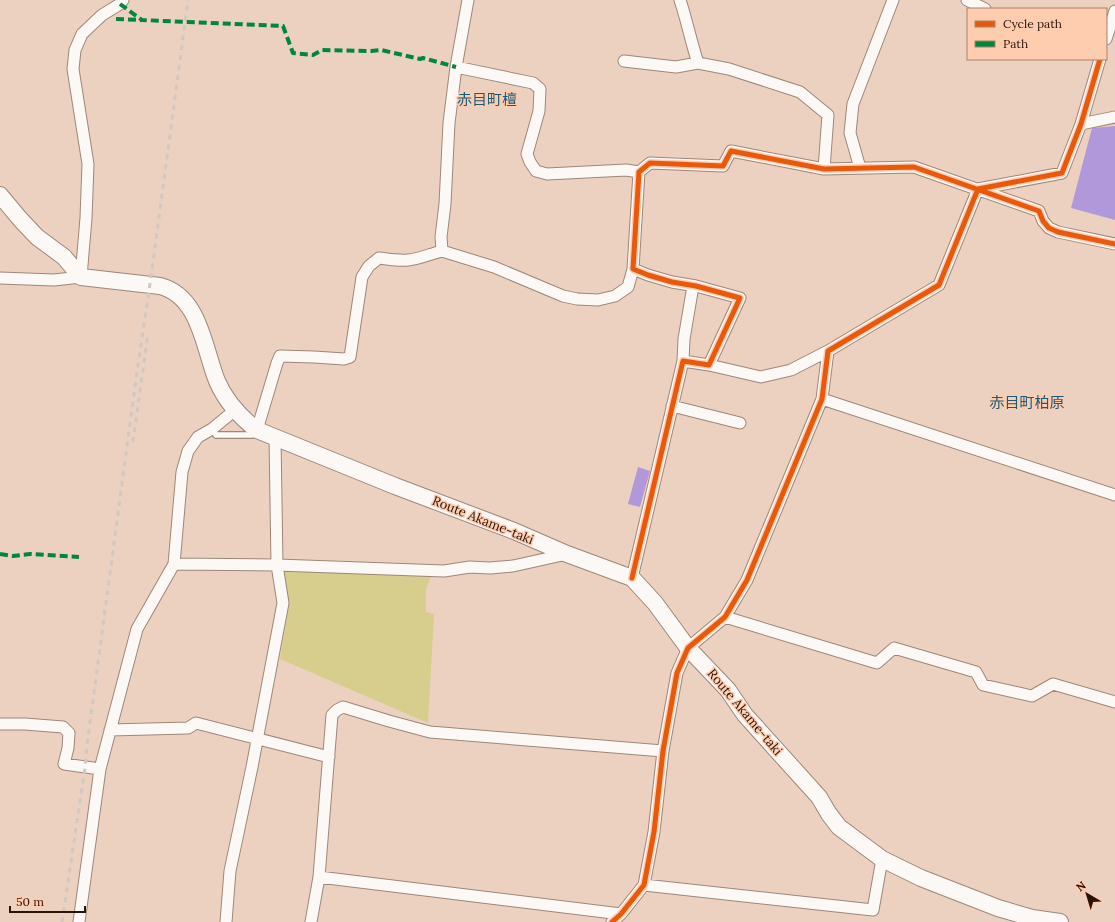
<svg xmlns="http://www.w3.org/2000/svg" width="1115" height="922" font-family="Lora,'Noto Sans JP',serif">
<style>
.green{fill:#d7ce8d}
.water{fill:#b098da}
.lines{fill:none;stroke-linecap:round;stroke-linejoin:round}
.service-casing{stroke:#9d8778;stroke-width:8}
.minor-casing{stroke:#9d8778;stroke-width:13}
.secondary-casing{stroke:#9d8778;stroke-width:18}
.service{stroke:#fcf8f6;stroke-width:5.5}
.minor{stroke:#fcf8f6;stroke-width:11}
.secondary{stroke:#fcf8f6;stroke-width:16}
.rail{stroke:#d1c8c3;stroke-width:3;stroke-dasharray:5 5;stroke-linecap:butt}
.quiet{stroke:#00873e;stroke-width:4;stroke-dasharray:8 4;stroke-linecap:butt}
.cycleway-casing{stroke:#feccaf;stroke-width:8}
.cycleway{stroke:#e8590c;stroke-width:5}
.labels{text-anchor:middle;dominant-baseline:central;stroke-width:3;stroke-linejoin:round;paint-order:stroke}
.street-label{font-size:13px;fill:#2a1406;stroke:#feccaf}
.quarter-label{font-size:15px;fill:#185b78;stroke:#feccaf}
</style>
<rect width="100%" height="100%" fill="#ecd1c1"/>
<path class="green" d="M 284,568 L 432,574 L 426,589 L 426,612 L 434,614 L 428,723 L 280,659 L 289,605 Z"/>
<path class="water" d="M 1115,126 L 1115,220 L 1071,208 L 1092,128 Z
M 638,467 L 650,471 L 640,507 L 628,504 Z"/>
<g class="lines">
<defs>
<path id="service" d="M 212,429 L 216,435 L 252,435 L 256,431"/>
<path id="minor" d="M 680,0 C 687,21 691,42 698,63 L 729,69 L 800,92 L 828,115 L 824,169
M 967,0 L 985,9
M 1106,39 L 1115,11
M 624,61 L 676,67 L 698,63
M 456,67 L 533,83 L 540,89 L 539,111 L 527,154 L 530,162 L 536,171 L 547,174 L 626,170 L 639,172
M 1081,124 L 1115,117
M 860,168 L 850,133 L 853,104 L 893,0
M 442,251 L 494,267 L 563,296 L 577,299 L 598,300 L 615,296 L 628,287 L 633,269
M 0,278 L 54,280 L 81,277 L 86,218 L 88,164 L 73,69 L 75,50 L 82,34 L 102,15 L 120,4 L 123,0
M 683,361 L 684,339 L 693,286
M 709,365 L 761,377 L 791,370 L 828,351
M 822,399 L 1115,495
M 672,406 L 740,423
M 257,430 L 277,363 L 280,356 L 314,357 L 344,359 L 350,357 L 362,277 L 369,266 L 379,258 C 388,259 399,261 408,260 C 419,259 430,254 442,251 L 441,237 L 445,204 L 449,123 L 456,67 L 468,0
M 174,564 L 277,565 L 444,571 L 470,567 L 490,568 L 513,566 L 567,554
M 632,578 L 683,361 L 709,365 L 740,298 L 696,286 L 672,282 L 648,275 L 633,269 L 639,172 L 650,163 L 723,166 L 731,151 L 824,169 L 914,167 L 1039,211 L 1043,221 L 1049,228 L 1058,232 L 1115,244
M 725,617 L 877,663 L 894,648 L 976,672 L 983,685 L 1032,696 L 1053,684 L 1115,702
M 0,724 L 25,724 L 63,727 L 69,733 L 68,748 L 64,764 L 100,769
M 110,730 L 188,728 L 196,723 L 329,757
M 319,877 L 621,914
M 644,885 L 873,910 L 882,859
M 79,922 L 100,769 L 137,629 L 174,564 L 182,472 L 188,451 L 198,437 L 212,429 L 235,410
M 226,922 L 230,871 L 252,767 L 283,603 L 277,565 L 275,437
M 311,922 L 319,877 L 332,715 L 337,710 L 343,707 L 389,721 L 430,732 L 663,751
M 612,922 L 621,914 L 644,885 L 654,832 L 663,751 L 677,673 L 688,648 L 725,617 L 747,580 L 822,399 L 828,351 L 939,285 L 978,189 L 1062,173 L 1081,124 L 1100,59"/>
<path id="secondary" d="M 0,195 L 20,219 L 37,237 L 64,257 L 81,277 L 160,286 C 200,296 204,349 217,381 C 226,402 240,417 257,430 L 395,486 L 514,531 L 567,554 L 632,578 L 655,603 L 688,648 L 728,690 L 745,715 L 819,797 L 829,814 L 839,827 L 882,859 L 921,878 L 998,908 L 1032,918 L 1060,922"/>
</defs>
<use href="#service" class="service-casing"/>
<use href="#minor" class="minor-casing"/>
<use href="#secondary" class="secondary-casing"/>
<use href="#service" class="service"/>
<use href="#minor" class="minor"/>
<use href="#secondary" class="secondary"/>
<path class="rail" d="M 133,442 L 148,333
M 62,922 L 85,768 L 87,745 L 136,379 L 151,277 L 188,0"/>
<path class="quiet" d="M 120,4 L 142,20 L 283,26 L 293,53 L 313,55 L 322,50 L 371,51 L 381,50 L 420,59 L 423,58 L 456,67
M 116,19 L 142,20
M 0,554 L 13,556 L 30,554 L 79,557"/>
<defs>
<path id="cycleway" d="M 632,578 L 683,361 L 709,365 L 740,298 L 696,286 L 672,282 L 648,275 L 633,269 L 639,172 L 650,163 L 723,166 L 731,151 L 824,169 L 914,167 L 1039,211 L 1043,221 L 1049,228 L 1058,232 L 1115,244
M 612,922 L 621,914 L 644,885 L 654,832 L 663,751 L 677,673 L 688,648 L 725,617 L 747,580 L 822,399 L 828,351 L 939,285 L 978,189 L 1062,173 L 1081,124 L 1100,59"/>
</defs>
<use href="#cycleway" class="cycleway-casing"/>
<use href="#cycleway" class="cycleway"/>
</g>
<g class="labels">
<g class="street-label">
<text transform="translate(483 520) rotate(22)">Route Akame-taki</text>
<text transform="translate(745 712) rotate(50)">Route Akame-taki</text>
</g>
<g class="quarter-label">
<text x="487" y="99">赤目町檀</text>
<text x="1027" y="402">赤目町柏原</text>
</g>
</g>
<rect x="967" y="8" width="140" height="52" fill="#feccaf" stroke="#a9826b"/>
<rect x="975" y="21" width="20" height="6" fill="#e8590c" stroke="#a9826b"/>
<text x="1003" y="28" font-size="12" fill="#2a1406">Cycle path</text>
<rect x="975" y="41" width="20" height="6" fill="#00873e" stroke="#a9826b"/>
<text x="1003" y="48" font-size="12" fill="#2a1406">Path</text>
<g transform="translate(1087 894) rotate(322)" stroke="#feccaf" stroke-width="3" paint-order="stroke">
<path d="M0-3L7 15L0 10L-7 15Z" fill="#2a1406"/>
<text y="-6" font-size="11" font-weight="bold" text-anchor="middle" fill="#2a1406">N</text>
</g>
<path d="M10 906v6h75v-6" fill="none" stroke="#2a1406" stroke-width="2"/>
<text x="16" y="906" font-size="12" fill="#2a1406" stroke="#feccaf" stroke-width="3" paint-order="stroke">50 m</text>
</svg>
